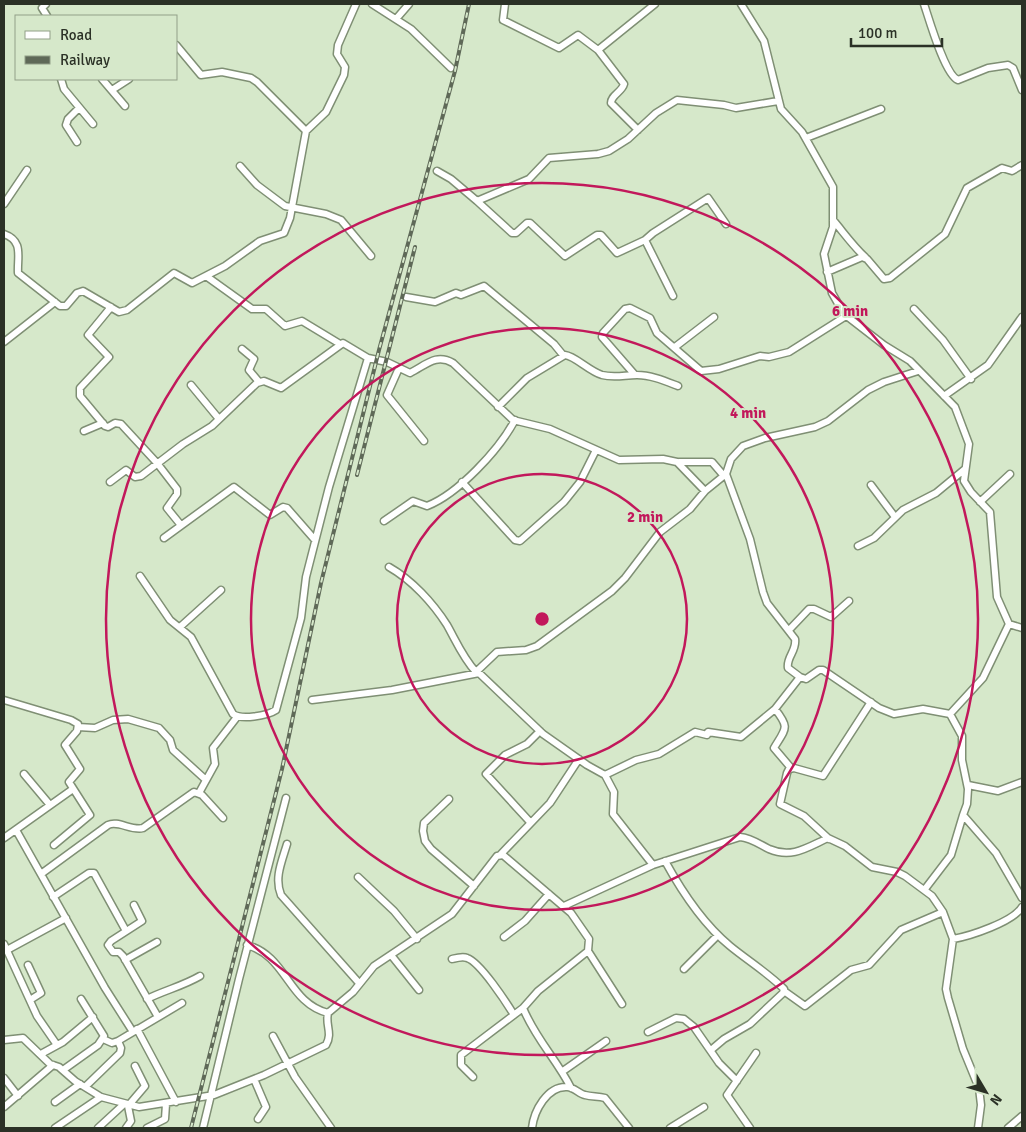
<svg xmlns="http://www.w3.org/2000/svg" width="1026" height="1132" font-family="Signika,sans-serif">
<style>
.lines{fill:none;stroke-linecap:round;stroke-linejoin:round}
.minor-casing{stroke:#7f8f74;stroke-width:9}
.minor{stroke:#fff;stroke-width:6}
.rail-casing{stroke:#5f6958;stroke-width:4}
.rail{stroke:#d6e8ca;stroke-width:2;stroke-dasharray:5.5;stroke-linecap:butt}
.ring{fill:none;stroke:#c2185b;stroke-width:2.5}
.centre{fill:#c2185b;stroke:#d6e8ca;stroke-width:2.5}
.ring-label{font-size:15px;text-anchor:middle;font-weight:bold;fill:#c2185b;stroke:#d6e8ca;stroke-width:4;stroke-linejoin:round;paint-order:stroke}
</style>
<rect width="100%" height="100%" fill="#d6e8ca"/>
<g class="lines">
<defs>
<path id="minor" d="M 46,4 L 42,8 L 47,16
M 372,4 L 411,29 L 451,68
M 505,4 L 503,20 L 559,48 L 578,35 L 598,50 L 624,84 C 622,92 611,95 611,103 L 638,130
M 741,4 L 764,41 L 781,109 L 802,132 L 833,187 L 833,227 L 824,254 L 832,293 L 844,314 L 884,345 L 910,361 L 955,407 L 969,444 L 964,481 L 971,492 L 990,512 L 997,597 L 1009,624 L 983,678 L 950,714
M 924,4 C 929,19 945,75 958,80 L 988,68 L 1008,65 L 1013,68 L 1022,90
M 396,19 L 409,4
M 176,45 L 201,75 L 222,72 L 251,78 L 257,82 L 306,131
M 598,50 L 655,4
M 61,79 L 64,89 L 93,124
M 102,79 L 125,106
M 112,90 L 129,79
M 806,138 L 881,109
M 77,142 L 66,125 L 68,119 L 79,108
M 240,166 L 257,185 L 285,206 L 326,214 L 341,220 L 371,256
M 437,171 L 451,179 L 477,201
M 4,204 L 27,170
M 833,220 C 844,233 853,246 865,257
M 4,234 C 24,241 17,257 18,273 L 60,306 L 66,306 L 77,293 L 83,291 L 119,312 L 127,310 L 174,273 L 192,283 L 225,266 L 260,241 L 284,233 L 290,218 L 306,131 L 326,112 L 344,75 L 345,67 L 337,54 L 338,45 L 356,4
M 645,240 L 653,233 L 708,198 L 726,224
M 827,272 L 862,257 L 867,259 L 884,279 L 890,278 L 945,234 L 967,188 L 1002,168 L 1012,171 L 1022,165
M 206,276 L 252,309 L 266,309 L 285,326 L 302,321 L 340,344
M 673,296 L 645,240 L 617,253 L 601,235 L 597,235 L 565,256 L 530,223 L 527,223 L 516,233 L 512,233 L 477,201 L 529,179 L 549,158 L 598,154 L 609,151 L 628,139 L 656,113 L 677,100 L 724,105 L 736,108 L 778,101
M 406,297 L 435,302 L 456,293 L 461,295 L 484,286 L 554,344 L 563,355
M 111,307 L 88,335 L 109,357 L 80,388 L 80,396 L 105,426 L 108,427 L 115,423 L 121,424 L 157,463 L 177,489 L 177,494 L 167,508 L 180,524
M 914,309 L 943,340 L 971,379
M 4,342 L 55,302
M 675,347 L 714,317
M 242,349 L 254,359 L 249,370 L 259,382
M 399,368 L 387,395 L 424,441
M 635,375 L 602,337 L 603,333 L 625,309 L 630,308 L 650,318 L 657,333 L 701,371 L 719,369 L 760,356 L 769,357 L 789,352 L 846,316
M 191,385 L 219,419
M 944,396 L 988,365 L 1022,317
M 498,407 L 527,378 L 565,355 C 575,356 589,371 602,375 C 614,378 625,375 637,375 C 651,375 665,381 678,386
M 84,431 L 103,423
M 679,462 L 712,462 L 724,476
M 726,474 L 750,539 L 763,592 L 767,603 L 795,639 C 797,651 786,657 788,668 L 800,677 L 806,679 L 819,670 L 823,670 L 879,708 L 894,714 L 923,709 L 950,714 L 962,736 L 962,760 L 968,789 L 967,804 L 963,815
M 110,482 L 126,470 L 135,477 L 141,476 L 183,444 L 212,426 L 257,383 L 264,381 L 281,388 L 343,343 L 368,358 L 387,362 L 410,373 C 426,365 436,353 453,363 L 513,420 L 550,429 L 619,460 L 663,459 L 677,462 L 705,491 L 726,474 L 731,459 L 743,446 L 765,438 L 815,427 L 828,421 L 868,390 L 884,382 L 918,371
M 462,482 L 515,540 L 520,541 L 564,502 L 580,482 L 596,450
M 871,485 L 895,517
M 980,502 L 1010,474
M 384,521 L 413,501 L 427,506 C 458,494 499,450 515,420
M 164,538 L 234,487 L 270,515 L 283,507 L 287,508 L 315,540
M 858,546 L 874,538 L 903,510 L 936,493 L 965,469
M 389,567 C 412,580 433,603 447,625 C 456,641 463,658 476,672 L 497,652 L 526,650 L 537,646 L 612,591 L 625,578 L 660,532 L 690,509 L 705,491
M 140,576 L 170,620 L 191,637 L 233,714 C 241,720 267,716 276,710 L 301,618 L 306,577 L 329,487 L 368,358
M 1009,624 L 1022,628
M 180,627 L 221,590
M 789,630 L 809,609 L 814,609 L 831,617 L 849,601
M 4,700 L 71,720 L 78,724 L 77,731 L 65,745 L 80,769 L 69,782 L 90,815 L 54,845
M 312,700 L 392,690 L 479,673 L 543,734 L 587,765 L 605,775 L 614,792 L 613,814 L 653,865
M 775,709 C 790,728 786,728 774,748 L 791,768
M 78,727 L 95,728 L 113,720 L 128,719 L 159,728 L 170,740 L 173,750 L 206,780
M 708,732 L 741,737 L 775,709 L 800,677
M 24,774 L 50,805
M 605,775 L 636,760 L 659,754 L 695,732 L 707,735
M 968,785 L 998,791 L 1022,782
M 199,793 L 215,764 L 213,748 L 237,717
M 449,799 L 424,823 L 423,831 L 425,841 L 431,849 L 474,886
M 530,822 L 486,774 L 505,755 L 527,744 L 540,731
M 16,830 L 105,988 L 133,1032
M 4,838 L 73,789
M 829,839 L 804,816 L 780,804 L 787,773 L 789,769 L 794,768 L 823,776 L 871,702
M 287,844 C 282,861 274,878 281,895 L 359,983
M 500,855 L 550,803 L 579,759
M 665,861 C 682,892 702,923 730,946 C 747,960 768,973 784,989 L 783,993 L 750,1024 L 724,1039 L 711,1050
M 41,874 L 108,825 C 118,820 131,831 143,828 L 194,792 L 202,795 L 223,818
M 358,877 L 394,911 L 417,939
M 925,889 L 951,855 L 963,815 L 996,853 L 1022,898
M 53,897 L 89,873 L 94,873 L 126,931
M 134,905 L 142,921 L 111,941 L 108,945 L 113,952 L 119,952 L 123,956 L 158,1017
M 564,906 L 653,865 L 740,837 C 751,838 759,844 769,849 C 792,859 808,847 828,838 L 845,846 L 872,867 L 897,872 L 905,876 L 932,896 L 943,912 L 953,939 L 946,989 L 948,998 L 963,1049 L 979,1088 L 981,1105 L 978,1128
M 504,937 L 525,921 L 549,894
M 953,939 C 970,936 1013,922 1022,907
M 4,944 L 37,1016 L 57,1045
M 247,945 C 287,956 288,1003 328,1013
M 7,950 L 66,918
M 588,951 L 622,1004
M 391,955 L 419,990
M 452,959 C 456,958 463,956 467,958 C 480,962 506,1002 514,1015
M 125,960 L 157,942
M 28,965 L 41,993 L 30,1000
M 684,969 L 718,935
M 784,991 L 805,1006 L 851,970 L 869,965 L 901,930 L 943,912
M 147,999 C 165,990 183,986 200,976
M 137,1029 L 176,1102
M 648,1032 L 676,1018 L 684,1019 L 694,1027 L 719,1063 L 737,1081
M 273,1036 L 295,1077 L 331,1128
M 103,1039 L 112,1043 L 118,1041 L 182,1003
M 4,1040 L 23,1038 L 50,1064 L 59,1067 L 75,1081 L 101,1097 L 139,1107 L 214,1095 L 264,1075 L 326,1045 C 333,1033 325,1025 328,1013 L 353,992 L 374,966 L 452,914 L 497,856 L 503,855 L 571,913 L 589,939 L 588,951 L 538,991 L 523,1008 C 535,1038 557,1060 571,1088
M 41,1054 L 63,1042 L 93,1017
M 63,1070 L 98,1045 L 104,1036 L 81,999
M 563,1071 L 606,1041
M 473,1077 L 461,1065 L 461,1055 L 523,1008
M 4,1078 L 18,1096
M 254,1079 L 266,1107 L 258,1119
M 85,1087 L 120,1053 L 121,1048 L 118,1041
M 55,1102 L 80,1084
M 4,1107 L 53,1065
M 55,1128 L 101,1097
M 98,1128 L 123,1105
M 126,1128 L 131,1121 L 128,1106 L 145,1086 L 135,1066
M 147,1128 L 165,1119 L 166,1104
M 203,1128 L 239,979 L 286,798
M 532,1128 C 534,1111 547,1086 567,1087 C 574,1087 579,1094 585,1095 C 592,1097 598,1096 605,1098 L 629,1128
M 670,1128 L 704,1107
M 750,1128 L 727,1095 L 756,1053
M 1008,1128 L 1022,1116"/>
</defs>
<use href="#minor" class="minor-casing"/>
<use href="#minor" class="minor"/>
<defs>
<path id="rail" d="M 357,475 L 415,247
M 191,1128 L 282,769 L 321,583 L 379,350 L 455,71 L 469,4"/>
</defs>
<use href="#rail" class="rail-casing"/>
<use href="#rail" class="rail"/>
</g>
<g class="ring">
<circle cx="542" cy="619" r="145"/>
<circle cx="542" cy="619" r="291"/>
<circle cx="542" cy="619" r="436"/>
</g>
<circle cx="542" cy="619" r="8" class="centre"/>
<g class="ring-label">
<text x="850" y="316">6 min</text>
<text x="748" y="418">4 min</text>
<text x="645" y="522">2 min</text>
</g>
<rect width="1026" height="1132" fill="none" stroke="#2b3126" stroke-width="10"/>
<rect x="15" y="15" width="162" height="65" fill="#d6e8ca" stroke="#929f88"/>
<rect x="25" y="31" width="25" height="8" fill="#ffffff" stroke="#929f88"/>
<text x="60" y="40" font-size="15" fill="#2b3126">Road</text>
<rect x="25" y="56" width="25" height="8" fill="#5f6958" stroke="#929f88"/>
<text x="60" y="65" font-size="15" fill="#2b3126">Railway</text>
<g transform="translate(986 1092) rotate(128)" stroke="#d6e8ca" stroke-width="4" paint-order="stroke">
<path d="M0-4L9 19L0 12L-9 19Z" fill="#2b3126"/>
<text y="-8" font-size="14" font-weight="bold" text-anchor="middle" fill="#2b3126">N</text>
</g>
<path d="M851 38v8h91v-8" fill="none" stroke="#2b3126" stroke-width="2.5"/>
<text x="858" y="38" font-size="15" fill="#2b3126" stroke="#d6e8ca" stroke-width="4" paint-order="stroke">100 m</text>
</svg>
